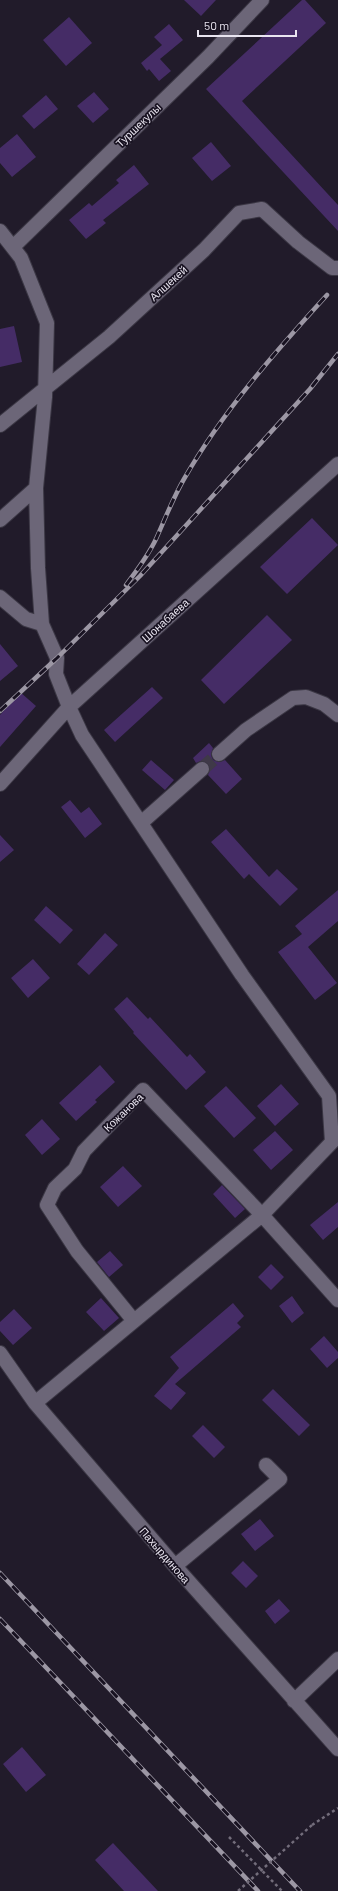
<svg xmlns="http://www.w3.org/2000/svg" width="338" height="1891" font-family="Barlow,sans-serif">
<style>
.building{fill:#452c66}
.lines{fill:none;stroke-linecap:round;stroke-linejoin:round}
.minor-tunnel{stroke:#3f3948;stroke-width:14;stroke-dasharray:14 7;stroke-linecap:butt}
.minor-casing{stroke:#3b3744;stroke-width:16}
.path{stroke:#736d7b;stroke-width:2.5;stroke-dasharray:3 3;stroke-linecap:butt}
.minor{stroke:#6c6678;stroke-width:14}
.rail-casing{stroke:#9c97a4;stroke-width:4.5}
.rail{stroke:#181221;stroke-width:3;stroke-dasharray:9;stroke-linecap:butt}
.path-bridge{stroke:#736d7b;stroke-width:2.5;stroke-dasharray:3 3;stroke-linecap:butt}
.labels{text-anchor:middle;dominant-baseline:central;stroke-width:3.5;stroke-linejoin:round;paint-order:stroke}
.street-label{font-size:11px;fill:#e9e5f0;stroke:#181221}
</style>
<rect width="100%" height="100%" fill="#211b2a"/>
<path class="building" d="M 184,0 L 216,0 L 201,16 Z
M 302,0 L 305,0 L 326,23 L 242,101 L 338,205 L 338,231 L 206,89 Z
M 69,17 L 92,43 L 66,66 L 43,40 Z
M 169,24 L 183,40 L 160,59 L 171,71 L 159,81 L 149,69 L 147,71 L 141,63 L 162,45 L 154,37 Z
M 94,92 L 109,109 L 93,123 L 77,106 Z
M 46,95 L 58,109 L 34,129 L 22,116 Z
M 17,134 L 36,157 L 12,177 L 0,163 L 0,148 Z
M 211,142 L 231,166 L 212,181 L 192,158 Z
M 134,165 L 149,184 L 103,220 L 106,223 L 86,239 L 69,220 L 89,203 L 92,206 L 119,183 L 116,180 Z
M 14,326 L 22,362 L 0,367 L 0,329 Z
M 312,518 L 338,545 L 287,594 L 260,567 Z
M 267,615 L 292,640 L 224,704 L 201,680 Z
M 0,644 L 18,666 L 0,681 Z
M 152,687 L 163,698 L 115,742 L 104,730 Z
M 20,692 L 36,706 L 0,747 L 0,715 Z
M 209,743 L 213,748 L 211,755 L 213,760 L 220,762 L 225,760 L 242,779 L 226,794 L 208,775 L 210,768 L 208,763 L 201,761 L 196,763 L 193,758 Z
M 151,760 L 174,780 L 165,790 L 142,770 Z
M 70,800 L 81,813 L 89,807 L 102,824 L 85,838 L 61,807 Z
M 226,829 L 269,877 L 277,869 L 298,889 L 280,906 L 249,874 L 244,879 L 211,842 Z
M 0,835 L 14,850 L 0,862 Z
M 338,890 L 338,921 L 308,947 L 337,983 L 315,1000 L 278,952 L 302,934 L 295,926 Z
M 46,906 L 73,930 L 60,944 L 34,920 Z
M 105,933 L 118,945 L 89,975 L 77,964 Z
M 33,959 L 50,978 L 28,998 L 11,978 Z
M 127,997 L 148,1019 L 150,1017 L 187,1057 L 190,1054 L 206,1072 L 186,1090 L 133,1033 L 134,1032 L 114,1009 Z
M 100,1065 L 115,1082 L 95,1100 L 97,1102 L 76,1121 L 59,1103 Z
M 281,1084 L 299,1104 L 275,1126 L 257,1106 Z
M 226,1086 L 256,1118 L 234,1138 L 204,1106 Z
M 42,1119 L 60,1139 L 42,1155 L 25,1135 Z
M 275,1131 L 293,1150 L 271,1170 L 253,1150 Z
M 123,1166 L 142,1186 L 118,1207 L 100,1187 Z
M 222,1185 L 245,1209 L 235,1218 L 213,1194 Z
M 338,1202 L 338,1227 L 323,1240 L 310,1225 Z
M 110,1251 L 123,1265 L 109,1277 L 97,1262 Z
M 271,1264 L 284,1277 L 271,1290 L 258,1277 Z
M 292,1296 L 304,1313 L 292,1323 L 279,1306 Z
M 101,1298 L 119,1318 L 104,1331 L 86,1312 Z
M 233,1303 L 244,1316 L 237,1323 L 241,1327 L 175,1384 L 186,1393 L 171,1410 L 154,1396 L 179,1368 L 170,1357 Z
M 14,1309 L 32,1328 L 13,1345 L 0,1331 L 0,1322 Z
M 324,1336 L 338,1352 L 338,1358 L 327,1368 L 310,1349 Z
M 273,1389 L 310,1425 L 299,1436 L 262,1400 Z
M 203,1425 L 225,1447 L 214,1458 L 192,1436 Z
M 260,1519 L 274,1536 L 255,1551 L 241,1534 Z
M 243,1561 L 258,1576 L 246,1588 L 231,1573 Z
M 279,1599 L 290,1611 L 275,1624 L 265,1611 Z
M 22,1747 L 46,1775 L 26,1792 L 3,1764 Z
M 113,1843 L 158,1891 L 124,1891 L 95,1860 Z"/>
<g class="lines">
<path class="minor-tunnel" d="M 202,769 L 219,754"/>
<defs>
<path id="minor" d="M 0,231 L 21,258 L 47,323 L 45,397 L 36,488 L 38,568 L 42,624 L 57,658 L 56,674 L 69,707 L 82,735 L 242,975 L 329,1096 L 332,1142 L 262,1215 L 35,1403
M 13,247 L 208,57 L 262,0
M 0,425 L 109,337 L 204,250 L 239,213 L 262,209 L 298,242 L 332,268 L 338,268
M 0,520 L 36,488
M 0,597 L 26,619 L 42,624
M 219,754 L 246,730 L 293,698 L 306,697 L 324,704 L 338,715
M 0,784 L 69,707 L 338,464
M 141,823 L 202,769
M 134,1321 L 77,1251 L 47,1205 L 55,1188 L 75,1169 L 84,1151 L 143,1090 L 262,1215 L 338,1300
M 0,1353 L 35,1403 L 175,1566 L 338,1749
M 175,1566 L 280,1479 L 266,1465
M 294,1701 L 338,1659"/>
</defs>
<use href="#minor" class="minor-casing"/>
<path class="path" d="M 312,1825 L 338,1808
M 229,1837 L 282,1891"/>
<use href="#minor" class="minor"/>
<defs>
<path id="rail" d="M 126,585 C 137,570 148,556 156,539 C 165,519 173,498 184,479 C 223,411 275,352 327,295
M 0,711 L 57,658 L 140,576 L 310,389 L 338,354
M 0,1573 L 300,1891
M 0,1619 L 258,1891"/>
</defs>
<use href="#rail" class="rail-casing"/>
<use href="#rail" class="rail"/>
<path class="path-bridge" d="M 238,1891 L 312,1825"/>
</g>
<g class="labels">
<g class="street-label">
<text transform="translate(138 125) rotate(-44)">Туршекулы</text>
<text transform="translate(168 283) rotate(-42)">Алшекей</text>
<text transform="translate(165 620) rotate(-42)">Шонабаева</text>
<text transform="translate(123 1112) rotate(-44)">Кожанова</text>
<text transform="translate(165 1555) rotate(49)">Пахырдинова</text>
</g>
</g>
<path d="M198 30v6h98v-6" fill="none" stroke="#e9e5f0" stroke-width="2"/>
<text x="204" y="30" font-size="12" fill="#e9e5f0" stroke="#181221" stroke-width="3" paint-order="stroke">50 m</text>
</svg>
